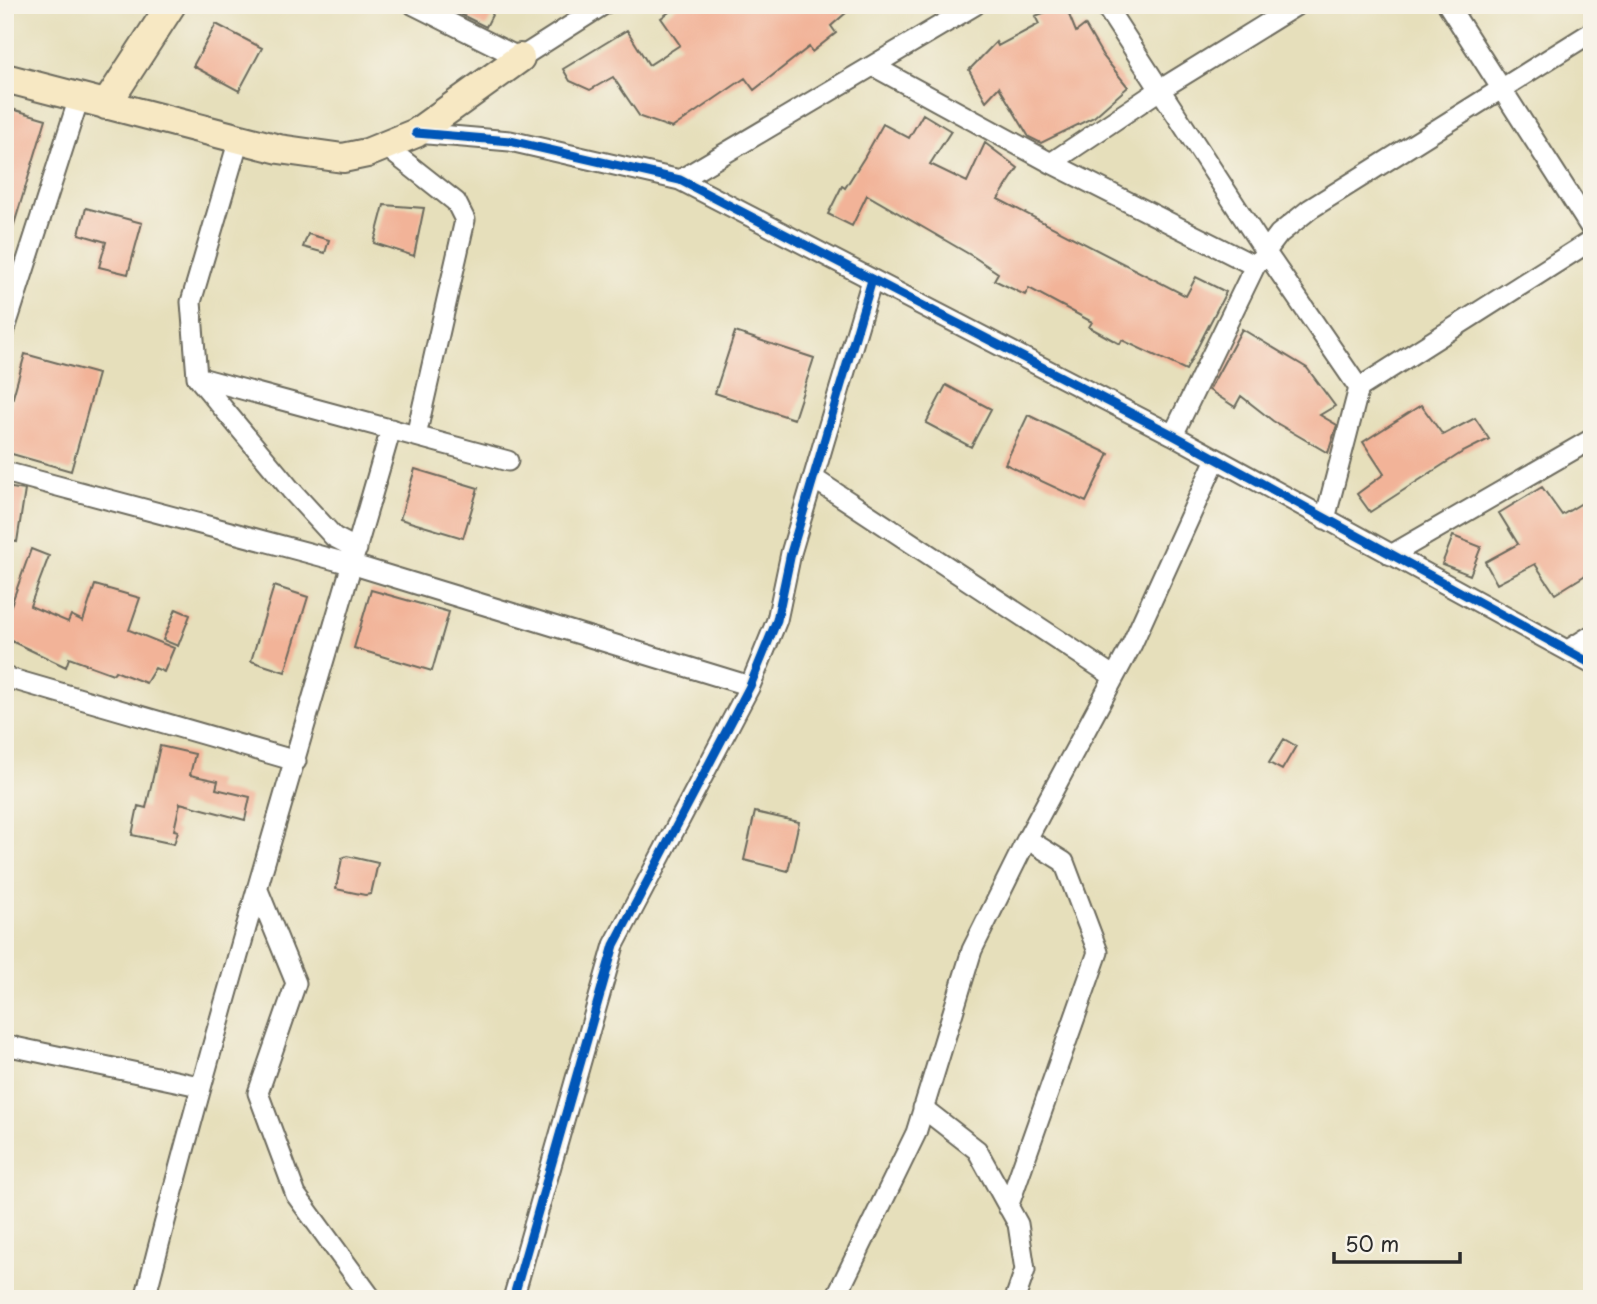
<svg xmlns="http://www.w3.org/2000/svg" width="1597" height="1304" font-family="'Playpen Sans',sans-serif">
<style>
.building{fill:#f2b398}
.lines{fill:none;stroke-linecap:round;stroke-linejoin:round}
.street-casing{stroke:#6c6a5d;stroke-width:23}
.secondary-casing{stroke:#6c6a5d;stroke-width:32}
.street{stroke:#fff;stroke-width:19}
.secondary{stroke:#f7e8c3;stroke-width:28}
.cycleway-casing{stroke:#f7f3e8;stroke-width:13}
.cycleway{stroke:#0057b8;stroke-width:9}
</style>
<rect width="100%" height="100%" fill="#f7f3e8"/>
<filter id="ink" filterUnits="userSpaceOnUse"><feTurbulence type="fractalNoise" baseFrequency=".0143" numOctaves="2"/><feDisplacementMap in="SourceGraphic" scale="14" xChannelSelector="R" yChannelSelector="G"/><feConvolveMatrix kernelMatrix="1 2 1 2 8 2 1 2 1" color-interpolation-filters="sRGB"/></filter>
<filter id="wash" filterUnits="userSpaceOnUse"><feTurbulence type="fractalNoise" baseFrequency=".00686" numOctaves="4" result="noise"/><feDisplacementMap in="SourceGraphic" scale="28" xChannelSelector="R" yChannelSelector="G"/><feGaussianBlur stdDeviation="1.57" result="paint"/><feColorMatrix in="noise" values="0 0 0 0 0 0 0 0 0 0 0 0 0 0 0 0 0 1.4 0 .05"/><feComposite in="paint" operator="in"/></filter>
<g filter="url(#wash)">
<rect width="100%" height="100%" fill="#e6dfbb"/>
<g id="blocks">
<path class="building" d="M 442,5 L 497,5 L 486,27 Z
M 679,5 L 855,5 L 831,26 L 836,33 L 812,52 L 809,47 L 754,90 L 745,78 L 672,128 L 640,117 L 613,77 L 590,90 L 570,81 L 563,69 L 627,30 L 649,65 L 680,45 L 661,18 Z
M 1065,5 L 1076,32 L 1085,25 L 1103,56 L 1128,87 L 1094,117 L 1041,143 L 1029,137 L 999,87 L 986,101 L 969,70 L 996,42 L 998,46 L 1039,24 L 1035,16 Z
M 216,24 L 262,48 L 239,91 L 193,66 Z
M 5,107 L 46,119 L 9,241 L 5,241 Z
M 923,114 L 951,131 L 930,164 L 967,182 L 985,143 L 1018,168 L 998,199 L 1186,296 L 1196,277 L 1226,292 L 1186,370 L 1122,340 L 1120,344 L 1089,327 L 1092,322 L 1029,288 L 1025,295 L 994,280 L 998,273 L 974,257 L 867,195 L 852,226 L 828,214 L 842,186 L 845,188 L 864,158 L 883,124 L 909,138 Z
M 384,205 L 424,208 L 414,256 L 374,243 Z
M 86,208 L 142,223 L 128,274 L 99,267 L 106,242 L 79,234 Z
M 308,234 L 329,240 L 325,253 L 303,247 Z
M 1242,329 L 1307,368 L 1335,406 L 1320,415 L 1337,425 L 1328,453 L 1273,421 L 1241,396 L 1235,407 L 1209,390 Z
M 735,332 L 814,358 L 794,419 L 715,393 Z
M 25,354 L 98,374 L 71,471 L 5,452 L 5,426 Z
M 946,385 L 991,409 L 971,447 L 926,423 Z
M 1421,405 L 1443,435 L 1475,418 L 1489,439 L 1461,453 L 1370,512 L 1357,494 L 1384,474 L 1363,442 Z
M 1028,415 L 1109,454 L 1086,502 L 1005,464 Z
M 415,469 L 478,488 L 463,538 L 400,519 Z
M 5,487 L 25,490 L 17,542 L 5,540 Z
M 1542,487 L 1562,515 L 1592,497 L 1592,571 L 1555,594 L 1535,564 L 1497,584 L 1485,562 L 1518,544 L 1499,513 Z
M 1453,536 L 1481,547 L 1470,575 L 1442,564 Z
M 31,549 L 49,556 L 30,606 L 68,622 L 71,615 L 83,621 L 95,585 L 140,598 L 129,630 L 174,648 L 164,672 L 155,668 L 146,683 L 115,671 L 113,674 L 69,658 L 66,667 L 5,638 L 5,602 L 11,605 Z
M 274,586 L 308,597 L 285,672 L 251,661 Z
M 371,590 L 449,612 L 432,671 L 354,648 Z
M 176,609 L 190,615 L 178,646 L 163,640 Z
M 1284,739 L 1296,746 L 1282,770 L 1269,763 Z
M 160,746 L 195,754 L 190,775 L 218,781 L 216,789 L 250,797 L 245,820 L 180,803 L 174,830 L 178,831 L 174,844 L 132,835 L 138,806 L 146,808 Z
M 755,812 L 799,822 L 788,871 L 744,860 Z
M 347,856 L 378,863 L 371,894 L 365,895 L 336,889 L 342,858 Z"/>
</g>
</g>
<g filter="url(#ink)">
<use href="#blocks" fill-opacity="0" stroke="#6c6a5d" stroke-width="2"/>
<g class="lines">
<defs>
<path id="street" d="M 414,5 L 520,58 L 603,5
M 1105,5 L 1265,251 L 1359,388
M 1448,5 L 1592,230
M 875,67 L 1051,163 L 1255,266
M 416,133 L 510,141 L 680,180 L 1173,435 L 1592,664
M 239,139 L 191,302 L 197,377 L 291,490 L 334,537 L 357,549
M 385,146 L 456,202 L 465,220 L 416,436
M 1051,163 L 1161,89 L 1297,5
M 680,180 L 975,5
M 5,329 L 79,98
M 197,377 L 508,461
M 1173,435 L 1255,266 L 1279,234 L 1310,209 L 1592,32
M 5,472 L 354,565 L 750,686
M 813,478 L 1113,676
M 1325,519 L 1359,388 L 1592,240
M 1391,555 L 1592,439
M 1568,650 L 1592,635
M 5,677 L 296,761
M 258,890 L 296,983 L 258,1093 L 296,1195 L 372,1299
M 5,1045 L 199,1086
M 923,1108 L 977,1150 L 1018,1224 L 1025,1270 L 1015,1299
M 1008,1207 L 1098,952 L 1064,862 L 1027,839
M 145,1299 C 219,1007 308,718 391,429
M 513,1299 L 614,945 L 750,686 L 777,620 L 791,553 L 872,280
M 835,1299 L 916,1133 L 972,950 L 1027,839 L 1132,644 L 1216,459"/>
<path id="secondary" d="M 5,78 L 279,149 L 343,158 L 367,153 L 416,133 L 520,58
M 106,105 L 171,5"/>
</defs>
<use href="#street" class="street-casing"/>
<use href="#secondary" class="secondary-casing"/>
<use href="#street" class="street"/>
<use href="#secondary" class="secondary"/>
<defs>
<path id="cycleway" d="M 416,133 L 510,141 L 680,180 L 1173,435 L 1592,664
M 513,1299 L 614,945 L 750,686 L 777,620 L 791,553 L 872,280"/>
</defs>
<use href="#cycleway" class="cycleway-casing"/>
<use href="#cycleway" class="cycleway"/>
</g>
</g>
<rect width="1597" height="1304" fill="none" stroke="#f7f3e8" stroke-width="28"/>
<path d="M1334 1252v10h126v-10" fill="none" stroke="#2b2b2b" stroke-width="3.5"/>
<text x="1345" y="1252" font-size="21" fill="#2b2b2b" stroke="#f7f3e8" stroke-width="5" paint-order="stroke">50 m</text>
</svg>
